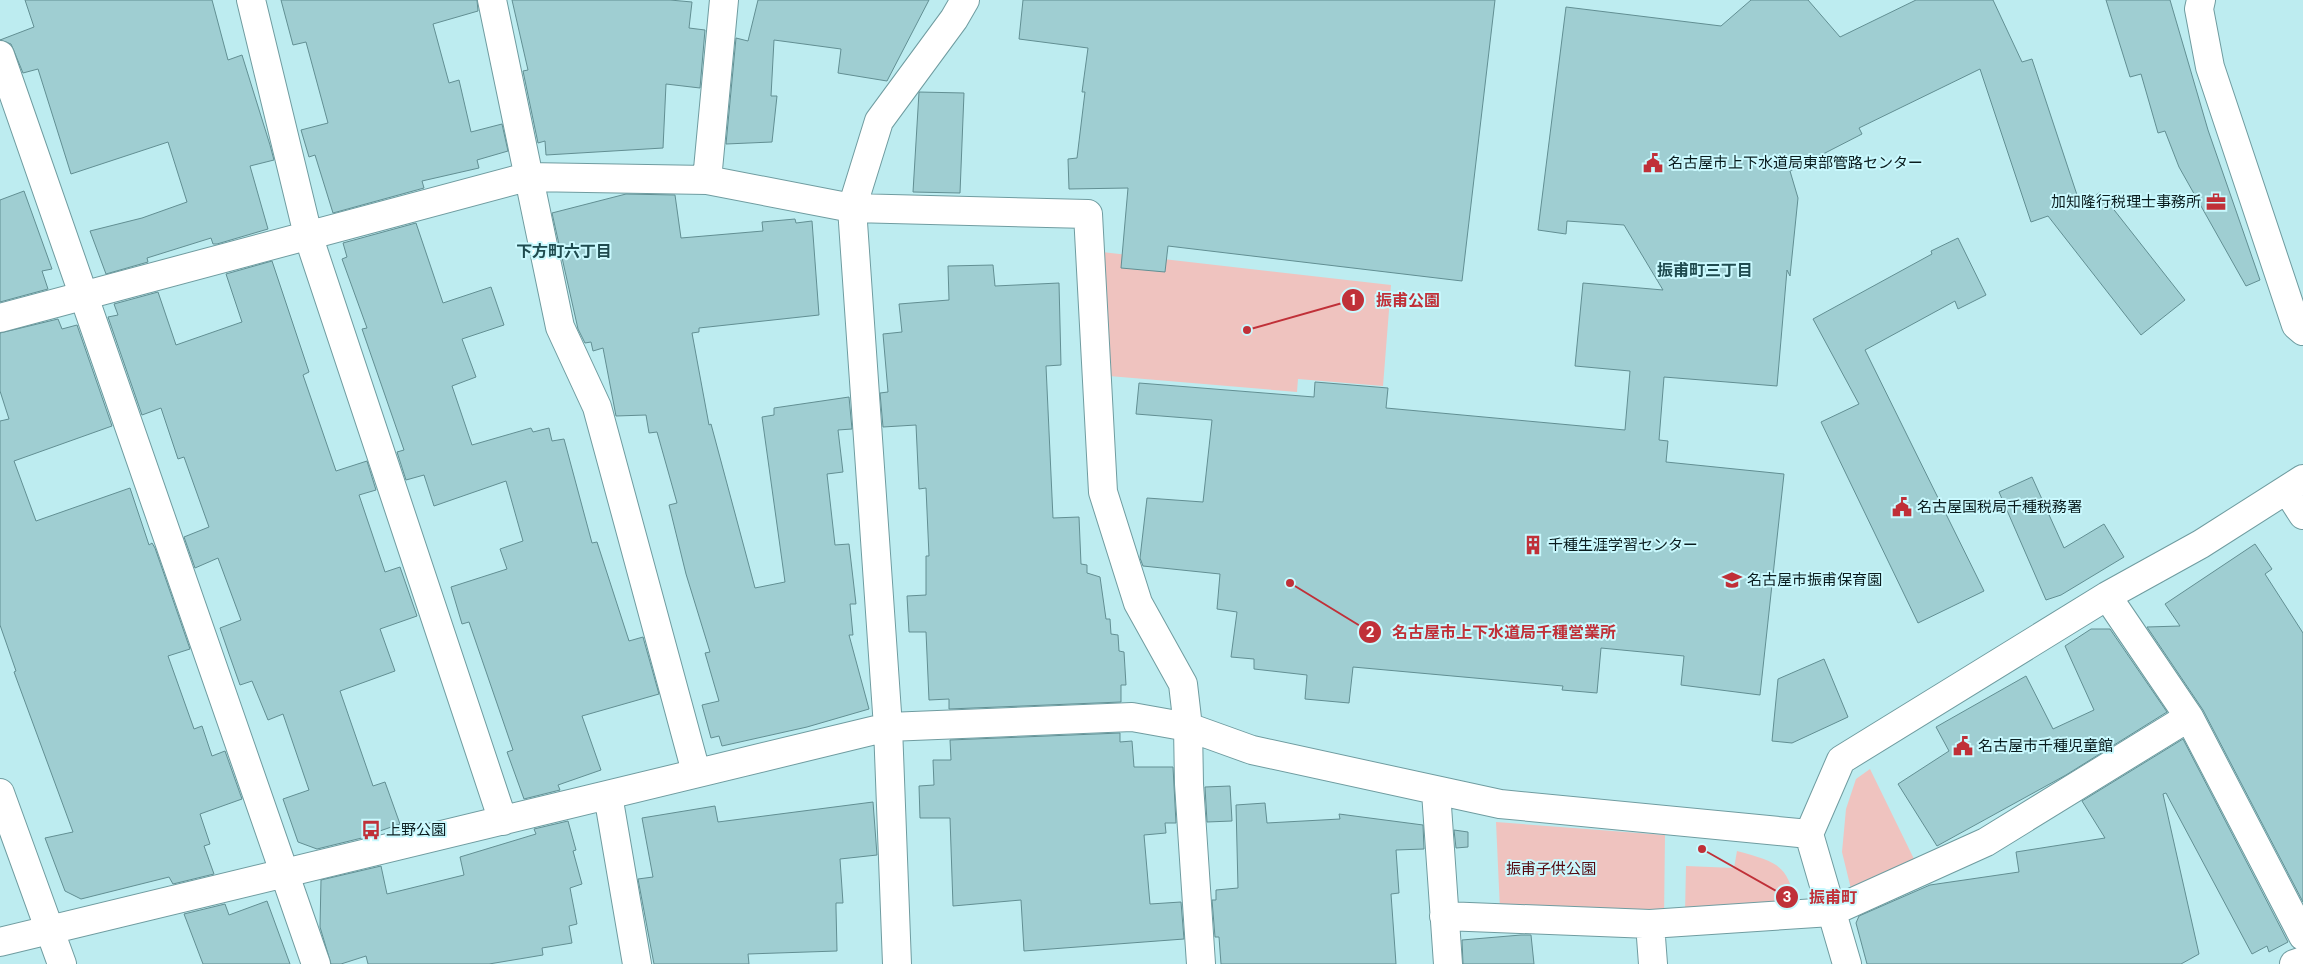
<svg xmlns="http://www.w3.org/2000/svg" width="2303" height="964" font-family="'DM Sans','Noto Sans JP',sans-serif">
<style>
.green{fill:#efc3bf}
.building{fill:#9fced2;stroke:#628f93}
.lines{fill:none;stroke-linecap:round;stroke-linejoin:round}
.minor-casing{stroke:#6f9ca0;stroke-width:30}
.minor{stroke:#fff;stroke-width:28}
.labels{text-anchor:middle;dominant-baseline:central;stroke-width:4;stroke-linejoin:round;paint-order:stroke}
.poi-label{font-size:15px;fill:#0a1c1e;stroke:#caf9fe;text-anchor:start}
.park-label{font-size:15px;fill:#560910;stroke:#caf9fe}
.neighbourhood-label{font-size:16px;font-weight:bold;fill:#1f4b4f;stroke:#caf9fe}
.leader{fill:none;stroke:#c03038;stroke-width:2}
.callout-dot{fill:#c03038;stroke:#caf9fe;stroke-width:2}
.mark-label{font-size:15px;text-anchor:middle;font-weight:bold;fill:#fff}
.callout-label{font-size:16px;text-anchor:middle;font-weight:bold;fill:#c03038;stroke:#caf9fe;stroke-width:4;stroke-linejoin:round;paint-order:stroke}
</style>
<rect width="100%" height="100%" fill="#bdecf0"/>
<path class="green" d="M 1102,252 L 1391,285 L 1383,386 L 1298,379 L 1297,392 L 1109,376 Z
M 1870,769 L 1914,859 L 1851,889 L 1842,852 L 1846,809 L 1856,779 Z
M 1496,822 L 1665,835 L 1664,918 L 1500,910 Z
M 1737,851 C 1776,862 1787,863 1796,904 L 1685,913 L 1686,866 L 1734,868 Z"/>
<path class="building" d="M 25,0 L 212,0 L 228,60 L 242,55 L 270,145 L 274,160 L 250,166 L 268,229 L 217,244 L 213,244 L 211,238 L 147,258 L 148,262 L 106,274 L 90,231 L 142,218 L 187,202 L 168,142 L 71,174 L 38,69 L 23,73 L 11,44 L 0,40 L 34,27 Z
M 281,0 L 477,0 L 478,11 L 433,24 L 449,83 L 459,80 L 471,132 L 502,124 L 508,151 L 477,160 L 479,168 L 422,181 L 424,188 L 333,213 L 315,155 L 309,157 L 301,130 L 328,123 L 306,42 L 293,45 Z
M 512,0 L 670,0 L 692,2 L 689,28 L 705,30 L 700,88 L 666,84 L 663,148 L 546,155 L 545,141 L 538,143 L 523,71 L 528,70 Z
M 758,0 L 929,0 L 887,81 L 838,73 L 841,49 L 774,40 L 771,96 L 777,96 L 772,142 L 726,144 L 736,38 L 748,41 Z
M 1023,0 L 1495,0 L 1462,281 L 1168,246 L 1165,272 L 1121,268 L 1128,188 L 1069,189 L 1068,159 L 1077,158 L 1085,92 L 1082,92 L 1088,48 L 1019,39 Z
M 1751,0 L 1808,0 L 1840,37 L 1916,0 L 1993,0 L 2022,62 L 2032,59 L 2081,207 L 2100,192 L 2185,300 L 2141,335 L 2048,216 L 2031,222 L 1980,69 L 1859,128 L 1862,134 L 1790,171 L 1798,198 L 1790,276 L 1787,270 L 1777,386 L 1664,377 L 1659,440 L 1668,441 L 1666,462 L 1784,474 L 1760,695 L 1681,685 L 1684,656 L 1601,648 L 1597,693 L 1562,690 L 1563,686 L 1353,667 L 1349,703 L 1305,699 L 1307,675 L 1254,669 L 1254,659 L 1231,657 L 1237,612 L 1217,609 L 1220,574 L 1143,566 L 1140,558 L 1147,498 L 1203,502 L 1212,420 L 1136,414 L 1139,383 L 1314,397 L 1315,382 L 1388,388 L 1386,408 L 1625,430 L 1630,371 L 1575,366 L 1583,283 L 1663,290 L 1624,225 L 1567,221 L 1566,234 L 1538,230 L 1566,7 L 1721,26 Z
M 2106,0 L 2170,0 L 2208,130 L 2260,280 L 2246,286 L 2179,167 L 2165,131 L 2158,133 L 2141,74 L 2130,77 Z
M 919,92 L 964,93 L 960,193 L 913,192 Z
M 24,191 L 52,269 L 42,271 L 48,289 L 0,302 L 0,200 Z
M 626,194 L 675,195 L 681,238 L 763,231 L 762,222 L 795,219 L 796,223 L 812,221 L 819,315 L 699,328 L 699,332 L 692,333 L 709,425 L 711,424 L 755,588 L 785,582 L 762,417 L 774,415 L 774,408 L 849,397 L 852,429 L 838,430 L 843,472 L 827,474 L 835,545 L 849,544 L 856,604 L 850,604 L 853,635 L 849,635 L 869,709 L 807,727 L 722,746 L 719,736 L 711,738 L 702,705 L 719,701 L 705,653 L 710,652 L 686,574 L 669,505 L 677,503 L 657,432 L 649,433 L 646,415 L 616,416 L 603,348 L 593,351 L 591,342 L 585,343 L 578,329 L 552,213 Z
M 416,223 L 443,303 L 491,287 L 504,325 L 462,339 L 476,377 L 452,386 L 472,445 L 531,428 L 533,432 L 549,428 L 552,441 L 564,439 L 592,543 L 597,542 L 629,641 L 643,637 L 659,694 L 582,716 L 601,770 L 558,785 L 560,790 L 524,799 L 507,752 L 513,750 L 469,622 L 462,624 L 451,587 L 507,569 L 500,549 L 523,541 L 506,481 L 434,506 L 424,475 L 406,480 L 397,452 L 404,450 L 362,329 L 367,328 L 342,259 L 347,257 L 343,243 Z
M 1958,238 L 1986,295 L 1958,309 L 1955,301 L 1865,350 L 1984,591 L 1918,623 L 1821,422 L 1859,404 L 1813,319 L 1932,254 L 1931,251 Z
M 272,261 L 309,372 L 303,375 L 336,471 L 367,461 L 376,490 L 359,495 L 385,572 L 400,567 L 417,616 L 380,629 L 395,671 L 340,691 L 373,786 L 385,782 L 400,824 L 374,833 L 374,835 L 317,849 L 298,842 L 283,799 L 309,790 L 283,714 L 268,720 L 252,681 L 240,685 L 229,654 L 220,628 L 241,620 L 218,558 L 195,568 L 184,537 L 209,527 L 184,457 L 178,459 L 161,408 L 142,415 L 108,317 L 118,315 L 114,304 L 158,292 L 176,345 L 242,322 L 226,274 Z
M 993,265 L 995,286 L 1059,283 L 1061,365 L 1046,366 L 1053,518 L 1079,517 L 1081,564 L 1087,565 L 1087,573 L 1100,577 L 1106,619 L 1110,619 L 1111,634 L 1118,635 L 1119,651 L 1124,652 L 1126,685 L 1121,685 L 1121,702 L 949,709 L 949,699 L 929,700 L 926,632 L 909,632 L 907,596 L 926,595 L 926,556 L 929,556 L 926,488 L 919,489 L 916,425 L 883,427 L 880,393 L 888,392 L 883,334 L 902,332 L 899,304 L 949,300 L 948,266 Z
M 58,319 L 62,329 L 77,325 L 112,426 L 14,461 L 36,521 L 130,488 L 149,545 L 152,543 L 155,548 L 190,649 L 168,656 L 194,729 L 202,726 L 212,756 L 225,751 L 242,799 L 200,814 L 210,844 L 204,846 L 214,874 L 173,884 L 169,877 L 81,899 L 65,891 L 45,838 L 73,832 L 14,672 L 16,671 L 0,625 L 0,421 L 9,419 L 0,391 L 0,333 Z
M 2032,477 L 2064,548 L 2104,524 L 2124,557 L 2061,595 L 2046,600 L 1999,492 Z
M 2255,544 L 2272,569 L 2265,574 L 2303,633 L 2303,902 L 2203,710 L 2147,627 L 2180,626 L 2165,604 Z
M 2091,629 L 2110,629 L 2167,712 L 2066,775 L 1937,846 L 1898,784 L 1949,751 L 1936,727 L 2026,676 L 2053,729 L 2094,710 L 2065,646 Z
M 1824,659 L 1848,717 L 1792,743 L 1772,741 L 1778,679 Z
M 1120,733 L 1120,742 L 1132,741 L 1134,767 L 1173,767 L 1176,823 L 1165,823 L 1166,833 L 1144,835 L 1150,904 L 1181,902 L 1184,939 L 1024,951 L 1021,900 L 953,906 L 950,818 L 920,818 L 919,786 L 934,785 L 933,760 L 951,760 L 950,740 Z
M 2183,739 L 2288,942 L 2269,952 L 2267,946 L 2252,954 L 2166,793 L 2163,794 L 2199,954 L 2181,964 L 1867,964 L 1856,923 L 1859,916 L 1930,885 L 2019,872 L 2016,852 L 2105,838 L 2082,801 Z
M 1230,786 L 1232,821 L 1207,822 L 1205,787 Z
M 873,802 L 877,855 L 840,859 L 843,903 L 836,903 L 836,908 L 837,951 L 748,954 L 749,964 L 654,964 L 638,879 L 653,877 L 642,818 L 715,806 L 718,822 Z
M 1265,803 L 1267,823 L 1340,819 L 1339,814 L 1423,825 L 1424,849 L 1396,850 L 1399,893 L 1391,894 L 1396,964 L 1221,964 L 1219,937 L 1215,937 L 1212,900 L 1216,900 L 1216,890 L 1238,888 L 1236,805 Z
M 568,821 L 576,850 L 573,851 L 582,884 L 570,888 L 577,924 L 569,926 L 572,943 L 542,948 L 543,955 L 489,964 L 368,964 L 366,956 L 341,964 L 331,964 L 320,927 L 321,880 L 381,866 L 387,894 L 464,875 L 460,857 L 536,834 L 534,829 Z
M 1454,830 L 1468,832 L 1468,847 L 1456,848 Z
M 267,901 L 290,964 L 203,964 L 184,914 L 225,904 L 229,915 Z
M 1521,935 L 1531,935 L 1534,964 L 1463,964 L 1462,940 Z"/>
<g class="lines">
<defs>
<path id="minor" d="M 251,0 L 308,235 L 503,821
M 492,0 L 560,327 L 597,407 L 696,772
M 2201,0 L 2199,9 L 2210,67 L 2296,325 L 2303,331
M 0,55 L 316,964
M 707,180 L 724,0
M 0,318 L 527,177 L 707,180 L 852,208 L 1088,214 L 1103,492 L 1138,603 L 1183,684 L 1188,727 L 1189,784 L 1201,964
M 2287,490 L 2303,515
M 2107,596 L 2189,717 L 2303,936
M 1436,792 L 1448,964
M 0,793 L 62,964
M 608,795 L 637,964
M 1444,916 L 1650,924 L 1831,912 L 1986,842 L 2189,717
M 1650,924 L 1653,964
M 0,942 L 888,727 L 1132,717 L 1188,727 L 1252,750 L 1500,804 L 1809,834
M 897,964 L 888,727 L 852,208 L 879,121 L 954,19 L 965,0
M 1847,964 L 1809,834 L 1841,760 L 2107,596 L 2201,544 L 2303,479
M 2294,964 L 2303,961"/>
</defs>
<use href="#minor" class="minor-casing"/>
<use href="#minor" class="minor"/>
</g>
<defs>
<symbol id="civic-bare" viewBox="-9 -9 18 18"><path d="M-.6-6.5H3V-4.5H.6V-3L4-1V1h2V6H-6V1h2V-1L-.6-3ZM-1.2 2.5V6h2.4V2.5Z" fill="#c03038" stroke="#caf9fe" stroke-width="2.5" paint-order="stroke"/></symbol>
<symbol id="office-bare" viewBox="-9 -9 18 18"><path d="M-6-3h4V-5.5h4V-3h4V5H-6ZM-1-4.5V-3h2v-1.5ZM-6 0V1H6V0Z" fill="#c03038" stroke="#caf9fe" stroke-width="2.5" paint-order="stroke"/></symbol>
<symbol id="building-bare" viewBox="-9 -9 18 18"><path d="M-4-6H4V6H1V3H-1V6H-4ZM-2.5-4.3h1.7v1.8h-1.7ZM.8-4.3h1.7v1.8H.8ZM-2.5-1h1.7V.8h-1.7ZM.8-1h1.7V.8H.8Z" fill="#c03038" stroke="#caf9fe" stroke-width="2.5" paint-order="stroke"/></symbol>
<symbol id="school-bare" viewBox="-9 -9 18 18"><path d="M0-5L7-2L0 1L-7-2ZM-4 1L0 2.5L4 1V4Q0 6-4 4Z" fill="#c03038" stroke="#caf9fe" stroke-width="2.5" paint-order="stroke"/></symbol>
<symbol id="bus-bare" viewBox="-9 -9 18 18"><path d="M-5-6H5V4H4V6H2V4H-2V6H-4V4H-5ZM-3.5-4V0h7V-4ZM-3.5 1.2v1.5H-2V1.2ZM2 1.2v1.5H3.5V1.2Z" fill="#c03038" stroke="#caf9fe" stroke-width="2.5" paint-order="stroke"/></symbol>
</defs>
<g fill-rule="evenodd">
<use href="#civic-bare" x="1639" y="149" width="28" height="28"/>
<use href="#office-bare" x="2202" y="188" width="28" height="28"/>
<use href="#civic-bare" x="1888" y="493" width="28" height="28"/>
<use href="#building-bare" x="1519" y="531" width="28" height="28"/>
<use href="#school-bare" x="1718" y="566" width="28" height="28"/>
<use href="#civic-bare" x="1949" y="732" width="28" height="28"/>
<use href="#bus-bare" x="357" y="816" width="28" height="28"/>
</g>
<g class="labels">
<g class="poi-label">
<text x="1668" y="163">名古屋市上下水道局東部管路センター</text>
<text x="2201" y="202" text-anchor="end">加知隆行税理士事務所</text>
<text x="1917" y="507">名古屋国税局千種税務署</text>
<text x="1548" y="545">千種生涯学習センター</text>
<text x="1747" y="580">名古屋市振甫保育園</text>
<text x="1978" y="746">名古屋市千種児童館</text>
<text x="386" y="830">上野公園</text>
</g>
<g class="park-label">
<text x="1551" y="869">振甫子供公園</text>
</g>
<g class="neighbourhood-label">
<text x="564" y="251">下方町六丁目</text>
<text x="1705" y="270">振甫町三丁目</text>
</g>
</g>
<path class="leader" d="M1247 330L1353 300M1290 583L1370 632M1702 849L1787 897"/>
<g class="callout-dot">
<circle cx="1247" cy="330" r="5"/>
<circle cx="1290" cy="583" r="5"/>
<circle cx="1702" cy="849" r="5"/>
<circle cx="1353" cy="300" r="12"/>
<circle cx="1370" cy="632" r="12"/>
<circle cx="1787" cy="897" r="12"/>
</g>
<g class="mark-label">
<text x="1353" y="305">1</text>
<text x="1370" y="637">2</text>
<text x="1787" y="902">3</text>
</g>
<g class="callout-label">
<text x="1408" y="306">振甫公園</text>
<text x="1504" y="638">名古屋市上下水道局千種営業所</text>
<text x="1833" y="903">振甫町</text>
</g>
</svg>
